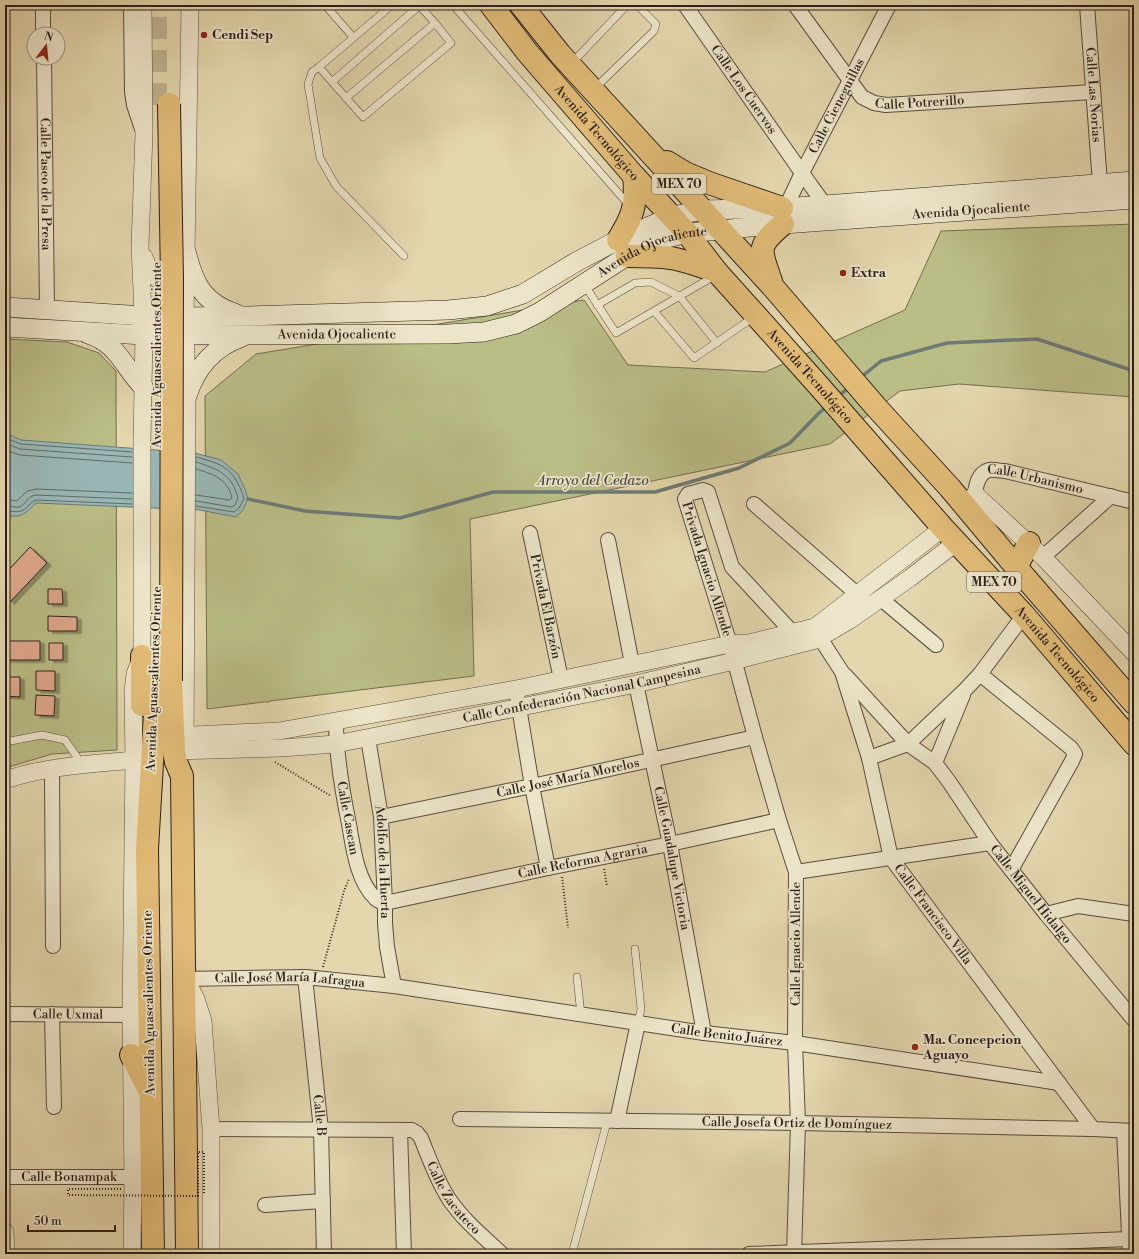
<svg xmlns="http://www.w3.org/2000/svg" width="1139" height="1259" font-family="'Libre Bodoni',serif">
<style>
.green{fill:#babd86;stroke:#736e50}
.water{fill:#99b7b5;stroke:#6d7a77}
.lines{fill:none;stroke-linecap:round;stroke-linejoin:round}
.shore{stroke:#626b68;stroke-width:1}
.stream{stroke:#6d7a77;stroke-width:3.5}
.building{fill:#e0a98d;stroke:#2c1f1b;filter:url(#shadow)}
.primary-tunnel{stroke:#bfb291;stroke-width:22;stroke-dasharray:22 11;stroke-linecap:butt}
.service-casing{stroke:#5a4d40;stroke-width:8}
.minor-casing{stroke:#5a4d40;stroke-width:16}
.tertiary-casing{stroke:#5a4d40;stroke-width:18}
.secondary-casing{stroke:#2c1f1b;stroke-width:20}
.primary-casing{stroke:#2c1f1b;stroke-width:24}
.path{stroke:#2c1f1b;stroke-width:2;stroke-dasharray:1 2;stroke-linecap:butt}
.service{stroke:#ede5ca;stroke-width:7}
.minor{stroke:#ede5ca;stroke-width:14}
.tertiary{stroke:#ede5ca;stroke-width:17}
.secondary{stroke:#ede5ca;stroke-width:19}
.primary{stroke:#e2bc77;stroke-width:22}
.primary-bridge-casing{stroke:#2c1f1b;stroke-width:24;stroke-linecap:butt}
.path-bridge{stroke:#2c1f1b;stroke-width:2;stroke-dasharray:1 2;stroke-linecap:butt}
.primary-bridge{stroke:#e2bc77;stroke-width:22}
.poi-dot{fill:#8f2418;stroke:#ede5ca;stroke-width:1.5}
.labels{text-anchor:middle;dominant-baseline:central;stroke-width:3.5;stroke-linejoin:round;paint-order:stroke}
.shield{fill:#ede5ca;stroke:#665a50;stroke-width:1}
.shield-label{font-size:12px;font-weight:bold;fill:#2c1f1b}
.poi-label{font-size:13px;font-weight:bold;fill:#2c1f1b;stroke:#ede5ca;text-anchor:start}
.street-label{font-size:13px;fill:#2c1f1b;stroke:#ede5ca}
.water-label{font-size:14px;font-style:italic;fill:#4d4d49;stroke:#ede5ca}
</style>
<defs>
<filter id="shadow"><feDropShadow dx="4.5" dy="2.5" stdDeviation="0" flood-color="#0004"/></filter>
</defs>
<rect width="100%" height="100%" fill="#e4d7ae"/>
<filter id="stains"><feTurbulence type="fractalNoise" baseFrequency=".005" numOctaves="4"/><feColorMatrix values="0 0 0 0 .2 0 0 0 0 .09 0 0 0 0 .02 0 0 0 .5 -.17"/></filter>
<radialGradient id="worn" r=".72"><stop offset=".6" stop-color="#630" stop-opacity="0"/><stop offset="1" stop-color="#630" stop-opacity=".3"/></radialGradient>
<path class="green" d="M 1134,224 L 1134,397 L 959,384 L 900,391 L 830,444 L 470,519 L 474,676 L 270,701 L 269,702 L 264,702 L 207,709 L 205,396 L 256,354 L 584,300 L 628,365 L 765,372 L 905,310 L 941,231 Z
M 5,339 L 67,342 L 99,353 L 116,371 L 117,750 L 52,754 L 5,768 Z"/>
<path class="water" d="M 5,433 L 21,440 L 195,453 L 221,460 L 238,474 L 245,489 L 248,499 L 243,510 L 236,517 L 200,510 L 36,503 C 27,513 19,520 5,514 Z"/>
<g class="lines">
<path class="shore" d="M 5,438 L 21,444 L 132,452
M 5,443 L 20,449 L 132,457
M 5,450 L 20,455 L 132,463
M 196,495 L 229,500 L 232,498 C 228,479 213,474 196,469
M 5,499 L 17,501 L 27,491 L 36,489 L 132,493
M 196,501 L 232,507 L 235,505 L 238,498 C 232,474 218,469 196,462
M 5,505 C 10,506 14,508 19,507 C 26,505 27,496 36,495 L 132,499
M 196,506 L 234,512 L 239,508 L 244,499 C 240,484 232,470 218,464 C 211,461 203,459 196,457
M 5,510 C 14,512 22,514 29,505 C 31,503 33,501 36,500 L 132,504"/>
<path class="stream" d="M 860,378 L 881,361 L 947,343 L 1037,339 L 1134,371
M 838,396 L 849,388
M 248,499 L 305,511 L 400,518 L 493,492 L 655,492 L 739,468 L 790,443 L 818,414 L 827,406"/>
</g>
<path class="building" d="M 30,547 L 47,563 L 10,602 L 5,597 L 5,574 Z
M 48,589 L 62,589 L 63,604 L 48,604 Z
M 48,616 L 77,617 L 77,631 L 48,631 Z
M 5,641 L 40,641 L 40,660 L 5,660 Z
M 49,643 L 63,643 L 63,660 L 49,660 Z
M 36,671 L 55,671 L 55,691 L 36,690 Z
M 5,677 L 20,677 L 20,697 L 5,696 Z
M 36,695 L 55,696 L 54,716 L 35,715 Z"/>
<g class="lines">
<path class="primary-tunnel" d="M 156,105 L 156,5"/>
<defs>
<path id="service" d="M 325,5 L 353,37
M 392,5 L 319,67 L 363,117 L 451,43 L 435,23 L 419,5
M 453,5 L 629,205
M 572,63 L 627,5
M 319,67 L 312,72 L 308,84 L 320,158 L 336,186 L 404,256
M 332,82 L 420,5
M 595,88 L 654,31 L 656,24 L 637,5
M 346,98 L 435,23
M 584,284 L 616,333 L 654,311 L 694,358 L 754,317
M 597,305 L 635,283 L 651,282 L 679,296 L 717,343
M 654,311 L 716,275
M 5,742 L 42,735 L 65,740 L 77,757 L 80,765
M 635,949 L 641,1009 L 638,1023
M 577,977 L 581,1015
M 5,1222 L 10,1231 L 11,1254
M 572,1254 L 607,1122"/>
<g id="minor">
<path d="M 43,5 L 43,34"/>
<path d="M 131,5 L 132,92 L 134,105 L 142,129"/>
<path id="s1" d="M 685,5 L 802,173 L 825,205"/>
<path id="s2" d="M 795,5 L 862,97 L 874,103 L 886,105 L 1093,92"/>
<path id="s3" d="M 1087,5 L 1100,184"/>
<path id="s4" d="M 44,58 L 47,309"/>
<path id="s5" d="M 786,207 L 802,173 L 889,5"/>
<path id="s6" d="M 975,494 C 976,485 978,473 989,470 C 993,469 1000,471 1005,471 L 1134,502"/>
<path d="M 754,504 L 865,601"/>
<path id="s7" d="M 530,533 L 561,679"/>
<path d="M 608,540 L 632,664"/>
<path d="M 1043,557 L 1111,496"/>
<path d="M 880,598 L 936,645"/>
<path id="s8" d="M 816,629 L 820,638 L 842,672 L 869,758 L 891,858 L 1093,1129"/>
<path id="s9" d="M 793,633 L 732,567 L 708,492 L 703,490 L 688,494 L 685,499 L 730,644 L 755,737 L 779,820 L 796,872 L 795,1043 L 798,1123 L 794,1254"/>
<path d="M 980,674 L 1071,748 L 1075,754 L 1072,761 L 1011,870"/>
<path id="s10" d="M 845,675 L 908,744 L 935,763 L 950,783 L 990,843 L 1046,914 L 1134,1020"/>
<path id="s11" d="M 636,684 L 670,844 L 704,1033"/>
<path d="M 516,689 L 532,786 L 548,868"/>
<path id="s12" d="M 336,721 C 336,756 342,790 349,824 C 353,847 357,881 375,898 C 377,901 382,902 385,903 L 548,868 L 670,844 L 779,820"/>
<path id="s13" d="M 368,738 L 381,817 L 385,903 L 385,923 L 387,947 L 394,986"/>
<path d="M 869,758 L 908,744 L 966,689 L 980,674 L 1024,615"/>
<path d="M 935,763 L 963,695"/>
<path d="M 52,769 L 53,946"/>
<path id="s14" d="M 381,817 L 532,786 L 755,737"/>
<path d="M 796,872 L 990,843"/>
<path d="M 1046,914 L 1078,906 L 1134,914"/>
<path id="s15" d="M 305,977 L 321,1130 L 324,1254"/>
<path id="s16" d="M 184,979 L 305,977 L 394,986 L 638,1023 L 704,1033 L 795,1043 L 1059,1083"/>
<path id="s17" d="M 5,1014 L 131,1015"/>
<path d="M 52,1014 L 54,1107"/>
<path id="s18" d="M 460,1119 L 798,1123 L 1093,1129 L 1134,1131"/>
<path d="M 617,1121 L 638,1023"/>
<path id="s19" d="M 211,1129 L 412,1130 L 417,1133 L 421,1138 C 429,1158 437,1181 449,1199 C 463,1220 484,1237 502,1254"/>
<path d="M 400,1130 L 404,1254"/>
<path d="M 1124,1131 L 1130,1254"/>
<path id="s20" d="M 5,1177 L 133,1177"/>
<path d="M 265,1205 L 323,1201"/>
<path d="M 749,1254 L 1129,1239"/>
</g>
<g id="tertiary">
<path d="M 144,257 C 150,275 162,291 182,279"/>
<path d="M 975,494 L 1043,557 L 1134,653"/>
<path d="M 174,736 L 279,731 L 516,689 L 730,644 L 749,643 L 815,627 L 943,528"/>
<path d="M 185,747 L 187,396 L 185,317 L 190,5"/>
<path id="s21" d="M 174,751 L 281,748 L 336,744 L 636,684 L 734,661 L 816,640 L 850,620 L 910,578 L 957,542"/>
<path d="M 5,780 C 46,766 91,764 134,760"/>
<path d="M 185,982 L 190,987 L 196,999 L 203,1021 L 211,1129 L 211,1254"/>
<path d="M 132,1254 L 133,1177 L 131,1015 L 134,760 L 133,692 L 135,674 L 142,656 L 142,441 L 144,335 L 140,247 L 144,133 L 143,5"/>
</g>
<g id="secondary">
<path d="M 186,251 C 194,284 203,303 237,314"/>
<path d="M 5,307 L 144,316 L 185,317 L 246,316 L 448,310 L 487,306 L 523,294 L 576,262 L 618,240 L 673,216 L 703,210 L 782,208 L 825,205 L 1134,181"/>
<path id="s22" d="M 5,327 L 144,335 L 448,334 L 484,332 L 516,324 L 540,312 L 627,256 L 659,240 L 687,233 L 783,224 L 1134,199"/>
<path d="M 88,334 C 119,344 123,367 144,388"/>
<path d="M 187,396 C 196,367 214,347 242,337"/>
</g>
<g id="primary">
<path id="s23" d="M 491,5 L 527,52 L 634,176 L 687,233 L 716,271 L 819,386 L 943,528 L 1024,615 L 1134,744"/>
<path d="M 521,5 L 560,54 L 773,287 L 876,407 L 950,488 L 1016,567 L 1134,703"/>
<path d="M 667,162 L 685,173 L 709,183 L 782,208"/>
<path d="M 618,240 C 633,216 637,205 634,176"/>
<path d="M 627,256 C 642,256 656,256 671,258 C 686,261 701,266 716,271"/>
<path d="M 771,281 C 760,249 756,247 783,224"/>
<path d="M 1016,567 L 1029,543"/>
<path d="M 142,656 L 142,705"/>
<path d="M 171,681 L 174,751 L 176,762 L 182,776 L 187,1254"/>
<path d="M 131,1055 L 148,1088"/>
<path d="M 153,1254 L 147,849 L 157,679"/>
</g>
</defs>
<use href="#service" class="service-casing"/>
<use href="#minor" class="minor-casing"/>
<use href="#tertiary" class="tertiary-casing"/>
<use href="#secondary" class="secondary-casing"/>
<use href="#primary" class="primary-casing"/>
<path class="path" d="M 275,762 L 331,796
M 604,869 L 607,886
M 562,877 L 568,928
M 323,967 L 344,891 L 349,879"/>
<use href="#service" class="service"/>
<use href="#minor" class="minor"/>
<use href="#tertiary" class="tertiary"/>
<use href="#secondary" class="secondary"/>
<use href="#primary" class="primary"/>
<defs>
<path id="primary-bridge" d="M 169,104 L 172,279 L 171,681"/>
</defs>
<use href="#primary-bridge" class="primary-bridge-casing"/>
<path class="path-bridge" d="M 121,1189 L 68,1189 L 68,1195 L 198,1196 L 198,1152 L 204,1152 L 204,1195"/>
<use href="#primary-bridge" class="primary-bridge"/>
</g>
<g class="poi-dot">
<circle cx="204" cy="35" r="4"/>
<circle cx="843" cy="273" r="4"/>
<circle cx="915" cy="1047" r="4"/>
</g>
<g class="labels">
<g class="shield">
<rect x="652" y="174" width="54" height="20" rx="3"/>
<rect x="967" y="572" width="54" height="20" rx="3"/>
</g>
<g class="shield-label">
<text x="679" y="184">MEX 70</text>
<text x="994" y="582">MEX 70</text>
</g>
<g class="poi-label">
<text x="212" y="35">Cendi Sep</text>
<text x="851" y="273">Extra</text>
<text x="923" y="1040">Ma. Concepcion<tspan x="923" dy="15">Aguayo</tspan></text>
</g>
<g class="street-label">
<text stroke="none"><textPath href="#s1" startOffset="103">Calle Los Cuervos</textPath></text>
<text stroke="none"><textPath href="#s3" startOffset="90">Calle Las Norias</textPath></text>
<text stroke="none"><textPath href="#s2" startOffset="173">Calle Potrerillo</textPath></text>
<text stroke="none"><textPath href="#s5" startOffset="113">Calle Cieneguillas</textPath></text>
<text stroke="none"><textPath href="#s23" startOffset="166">Avenida Tecnológico</textPath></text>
<text stroke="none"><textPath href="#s4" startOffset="126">Calle Paseo de la Presa</textPath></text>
<text stroke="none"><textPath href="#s22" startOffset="992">Avenida Ojocaliente</textPath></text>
<text stroke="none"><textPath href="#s22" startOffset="668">Avenida Ojocaliente</textPath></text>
<text stroke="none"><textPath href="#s22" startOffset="332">Avenida Ojocaliente</textPath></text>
<text transform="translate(157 355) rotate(-90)">Avenida Aguascalientes Oriente</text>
<text stroke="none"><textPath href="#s23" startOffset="490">Avenida Tecnológico</textPath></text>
<text stroke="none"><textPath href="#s6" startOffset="77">Calle Urbanismo</textPath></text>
<text stroke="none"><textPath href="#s9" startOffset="269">Privada Ignacio Allende</textPath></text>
<text stroke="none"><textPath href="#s7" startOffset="75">Privada El Barzón</textPath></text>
<text stroke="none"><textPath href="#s23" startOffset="862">Avenida Tecnológico</textPath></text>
<text transform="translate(154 679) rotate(-88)">Avenida Aguascalientes Oriente</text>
<text stroke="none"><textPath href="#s21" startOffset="413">Calle Confederación Nacional Campesina</textPath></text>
<text stroke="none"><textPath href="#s14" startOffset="191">Calle José María Morelos</textPath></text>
<text stroke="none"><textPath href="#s12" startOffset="98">Calle Cascan</textPath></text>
<text stroke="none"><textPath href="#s11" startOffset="178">Calle Guadalupe Victoria</textPath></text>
<text stroke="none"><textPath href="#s13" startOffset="125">Adolfo de la Huerta</textPath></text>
<text stroke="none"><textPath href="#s12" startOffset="397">Calle Reforma Agraria</textPath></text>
<text stroke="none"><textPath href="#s10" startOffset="289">Calle Miguel Hidalgo</textPath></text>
<text stroke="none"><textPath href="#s8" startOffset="313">Calle Francisco Villa</textPath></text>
<text transform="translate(796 944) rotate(-90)">Calle Ignacio Allende</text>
<text stroke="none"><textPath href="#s16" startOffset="106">Calle José María Lafragua</textPath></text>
<text transform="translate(149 1003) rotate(-91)">Avenida Aguascalientes Oriente</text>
<text stroke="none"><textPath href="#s17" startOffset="63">Calle Uxmal</textPath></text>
<text stroke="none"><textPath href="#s16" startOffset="547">Calle Benito Juárez</textPath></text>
<text stroke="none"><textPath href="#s15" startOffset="139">Calle B</textPath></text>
<text stroke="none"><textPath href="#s18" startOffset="337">Calle Josefa Ortiz de Domínguez</textPath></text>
<text stroke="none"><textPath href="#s20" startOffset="64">Calle Bonampak</textPath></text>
<text stroke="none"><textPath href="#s19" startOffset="282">Calle Zacateco</textPath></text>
</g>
<g class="water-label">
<text x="593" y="481">Arroyo del Cedazo</text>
</g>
</g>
<rect width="1139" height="1259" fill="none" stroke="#e4d7ae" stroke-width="20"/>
<rect x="6" y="6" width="1127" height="1247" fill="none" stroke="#2c1f1b" stroke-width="2"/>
<rect x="10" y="10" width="1119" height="1239" fill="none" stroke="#2c1f1b"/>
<g transform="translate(46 46) rotate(16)"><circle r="19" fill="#ede5ca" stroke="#a09684"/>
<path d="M0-3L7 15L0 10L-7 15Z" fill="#8f2418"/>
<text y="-6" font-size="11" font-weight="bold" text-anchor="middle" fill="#2c1f1b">N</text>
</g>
<path d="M28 1225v6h87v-6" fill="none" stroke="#2c1f1b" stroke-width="2"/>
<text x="34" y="1225" font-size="12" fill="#2c1f1b" stroke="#ede5ca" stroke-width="3" paint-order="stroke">50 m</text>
<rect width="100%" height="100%" filter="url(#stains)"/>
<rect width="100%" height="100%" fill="url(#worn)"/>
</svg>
